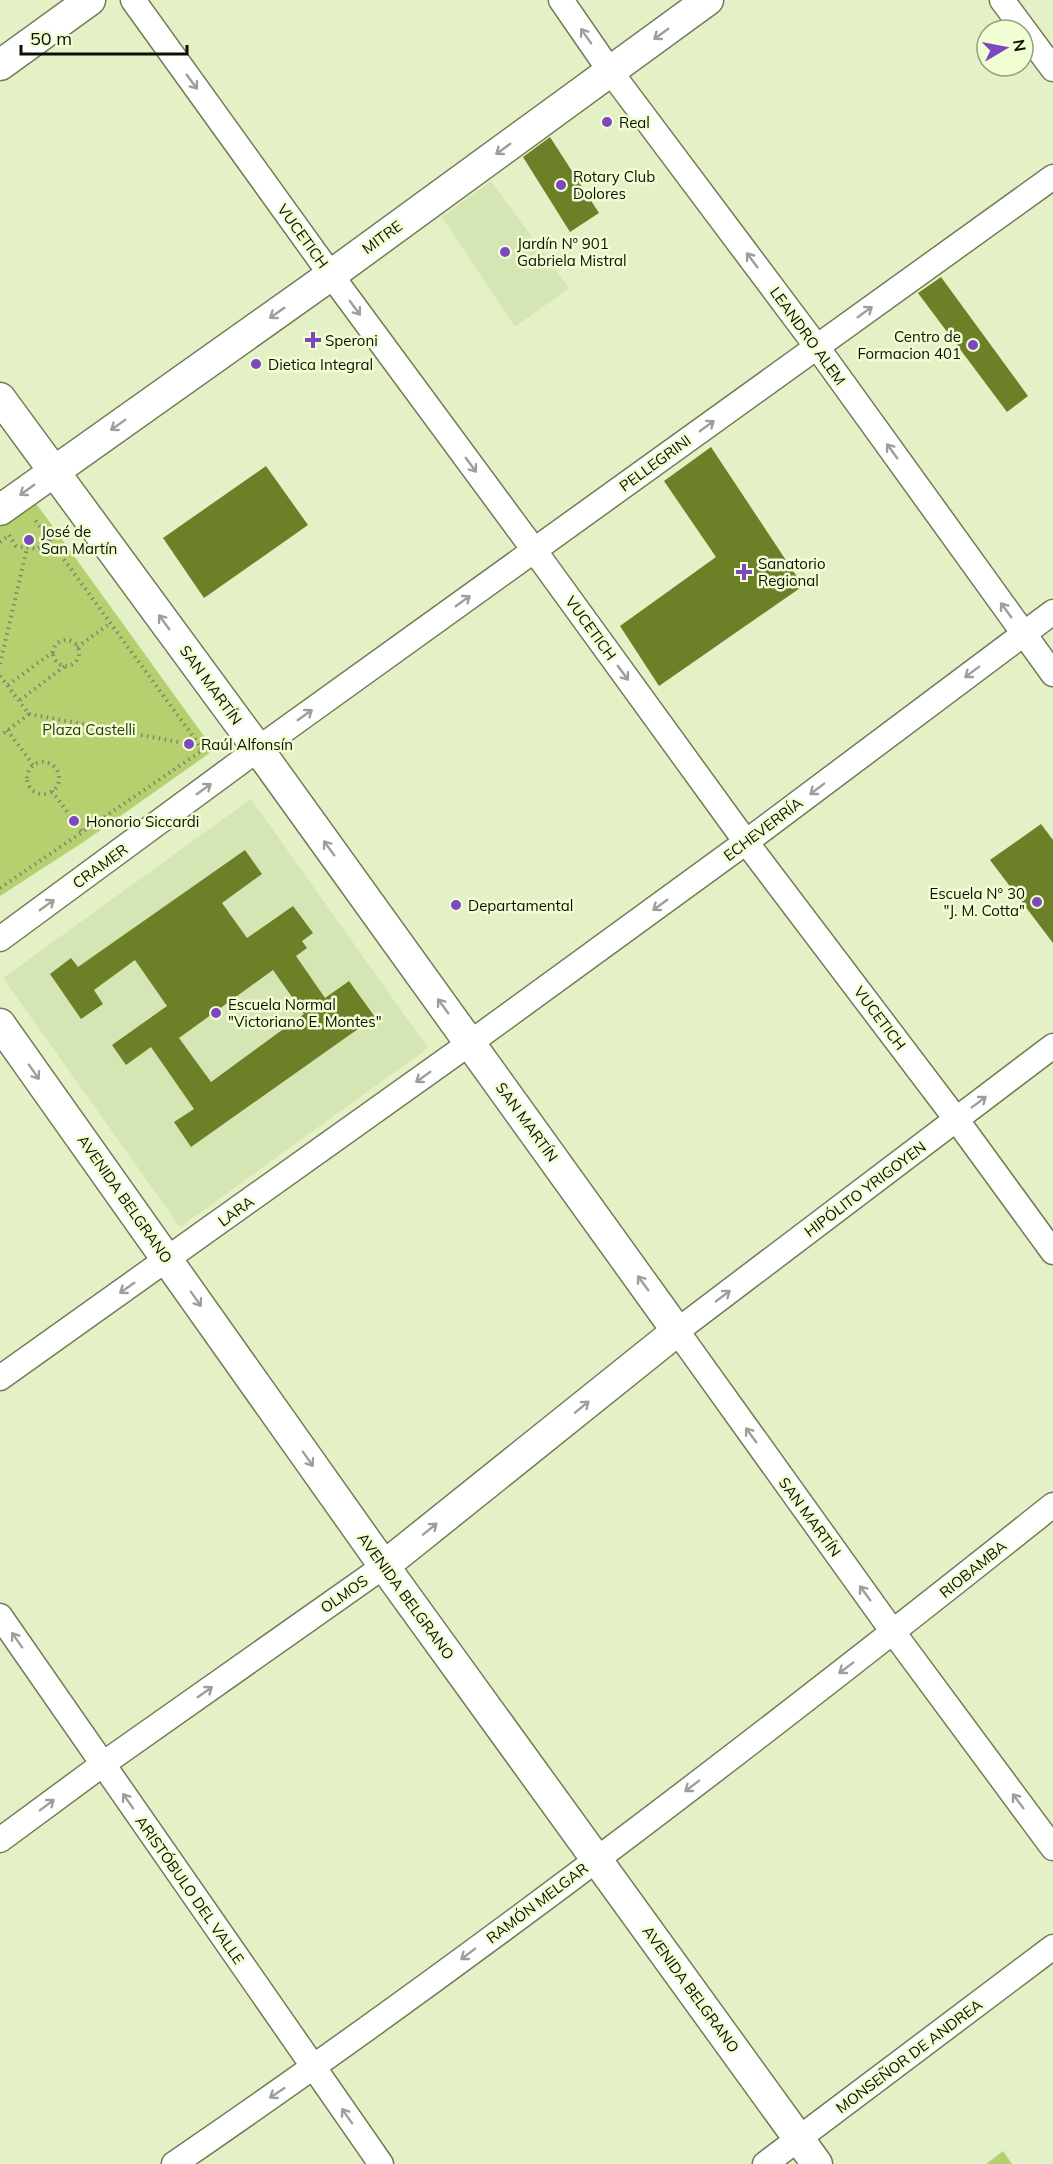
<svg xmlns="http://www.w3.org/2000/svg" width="1053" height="2164" font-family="Mulish,sans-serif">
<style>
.built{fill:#d6e5b4}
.green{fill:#b6cf6f}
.building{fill:#6c8027;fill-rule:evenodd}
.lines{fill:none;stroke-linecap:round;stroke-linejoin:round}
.minor-casing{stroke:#717c56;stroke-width:27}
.major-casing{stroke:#717c56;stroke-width:33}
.path{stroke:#7f886b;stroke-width:4;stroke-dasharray:1.5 4.5;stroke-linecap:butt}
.minor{stroke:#fff;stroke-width:24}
.major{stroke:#fff;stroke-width:30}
.oneway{stroke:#9e9f9a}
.poi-dot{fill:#7e47be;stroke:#f1fed3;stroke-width:2}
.labels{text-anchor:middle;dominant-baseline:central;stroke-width:5;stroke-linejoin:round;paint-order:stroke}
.poi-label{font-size:15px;fill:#0c1003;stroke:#f1fed3;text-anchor:start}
.street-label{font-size:15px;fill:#0c1003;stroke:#f1fed3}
.park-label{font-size:15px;fill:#2e3908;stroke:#f1fed3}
</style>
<rect width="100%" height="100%" fill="#e4f1c6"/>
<path class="built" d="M 491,181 L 569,288 L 515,327 L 442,217 Z
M 251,799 L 428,1048 L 180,1227 L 3,978 Z"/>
<path class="green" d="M 35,502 L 214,750 L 85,841 L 0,896 L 0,527 Z
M 1003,2151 L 1012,2164 L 986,2164 Z"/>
<path class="building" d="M 550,137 L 599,213 L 570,232 L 523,157 Z
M 941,277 L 1028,396 L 1007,412 L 918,293 Z
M 711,447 L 803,586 L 659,686 L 620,626 L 716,557 L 664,481 Z
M 266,466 L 308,525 L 204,598 L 163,538 Z
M 1041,824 L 1053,840 L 1053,943 L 990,860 Z
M 245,850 L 262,874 L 222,903 L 247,938 L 293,906 L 313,933 L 302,941 L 307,948 L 296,956 L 325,998 L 349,981 L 375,1017 L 191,1147 L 174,1122 L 194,1109 L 151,1047 L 126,1065 L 112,1045 L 167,1006 L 135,960 L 94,990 L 103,1004 L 81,1019 L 50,974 L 71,958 L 78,967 ZM 273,970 L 304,1014 L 211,1082 L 179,1038 Z"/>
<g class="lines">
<defs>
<path id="minor" d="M 133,0 L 331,275 L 534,550 L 746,842 L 956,1119 L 1053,1252
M 561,0 L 610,71 L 817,347 L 1053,674
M 1002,0 L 1053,69
M 0,939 L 258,749 L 1053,177
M 1053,1046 L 677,1331 L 893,1632 L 1053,1848
M 0,1378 L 470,1043 L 746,842 L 1053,612
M 0,1616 L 381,2164
M 0,1840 L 103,1764 L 384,1566
M 174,2164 C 476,1957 767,1733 1053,1505
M 765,2164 L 1053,1947"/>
<path id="major" d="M 0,65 L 90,0
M 0,398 L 258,749 L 677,1331 L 384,1566
M 0,510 L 331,275 L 708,0
M 0,1024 L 384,1566 L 817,2164"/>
</defs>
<use href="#minor" class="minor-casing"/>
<use href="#major" class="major-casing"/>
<path class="path" d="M 9,535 L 16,546 L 37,549 L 50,540
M 0,542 L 8,536
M53 653a13 13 0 1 1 26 0a13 13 0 1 1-26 0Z
M 77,647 L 111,623
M 0,664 L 27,548
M 0,676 L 29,714 L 0,736
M 8,685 L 53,652
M 20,700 L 65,666
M 29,714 L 189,744 L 201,749
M 7,730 L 34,766
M27 778a16 16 0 1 1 32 0a16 16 0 1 1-32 0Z
M 52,791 L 82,832
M 0,888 L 203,750 L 33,517"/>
<use href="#minor" class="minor"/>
<use href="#major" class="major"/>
</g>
<defs><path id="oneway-shaft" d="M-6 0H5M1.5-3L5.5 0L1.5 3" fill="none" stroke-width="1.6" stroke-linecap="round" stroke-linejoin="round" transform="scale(1.5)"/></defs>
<g class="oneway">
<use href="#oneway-shaft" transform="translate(661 34) rotate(144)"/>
<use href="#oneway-shaft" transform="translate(586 36) rotate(-125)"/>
<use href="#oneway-shaft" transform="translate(192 82) rotate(54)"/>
<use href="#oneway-shaft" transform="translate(503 149) rotate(144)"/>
<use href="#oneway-shaft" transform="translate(752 260) rotate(-127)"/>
<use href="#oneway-shaft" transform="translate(355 308) rotate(54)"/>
<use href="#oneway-shaft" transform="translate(865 312) rotate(-36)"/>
<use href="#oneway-shaft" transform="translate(277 313) rotate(145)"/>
<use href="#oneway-shaft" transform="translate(118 425) rotate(145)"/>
<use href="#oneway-shaft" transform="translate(707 426) rotate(-36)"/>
<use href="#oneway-shaft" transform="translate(892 451) rotate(-126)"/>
<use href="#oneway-shaft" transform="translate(471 465) rotate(54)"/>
<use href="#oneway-shaft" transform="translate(27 490) rotate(144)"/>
<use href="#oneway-shaft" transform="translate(463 601) rotate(-36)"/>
<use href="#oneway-shaft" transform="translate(1006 610) rotate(-126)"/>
<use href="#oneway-shaft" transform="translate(164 622) rotate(-126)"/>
<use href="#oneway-shaft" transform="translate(972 672) rotate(143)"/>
<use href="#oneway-shaft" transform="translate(623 673) rotate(54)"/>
<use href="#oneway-shaft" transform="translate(305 715) rotate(-36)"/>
<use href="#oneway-shaft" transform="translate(204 789) rotate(-36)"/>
<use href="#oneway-shaft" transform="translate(817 789) rotate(143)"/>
<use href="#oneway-shaft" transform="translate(329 848) rotate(-126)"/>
<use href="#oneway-shaft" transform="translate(47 905) rotate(-36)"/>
<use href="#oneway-shaft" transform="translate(660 905) rotate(144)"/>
<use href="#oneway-shaft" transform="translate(443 1006) rotate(-126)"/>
<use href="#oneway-shaft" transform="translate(34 1072) rotate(55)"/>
<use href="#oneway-shaft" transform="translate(423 1077) rotate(144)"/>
<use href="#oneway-shaft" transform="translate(979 1102) rotate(-37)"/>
<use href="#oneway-shaft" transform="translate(643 1283) rotate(-126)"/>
<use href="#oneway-shaft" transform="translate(127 1288) rotate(145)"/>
<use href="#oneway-shaft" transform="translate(723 1296) rotate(-37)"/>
<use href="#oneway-shaft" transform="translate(196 1299) rotate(55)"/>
<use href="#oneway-shaft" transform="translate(582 1407) rotate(-39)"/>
<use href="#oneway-shaft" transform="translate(751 1435) rotate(-126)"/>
<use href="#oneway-shaft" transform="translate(308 1459) rotate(55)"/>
<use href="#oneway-shaft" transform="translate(430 1529) rotate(-39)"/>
<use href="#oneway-shaft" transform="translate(865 1593) rotate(-126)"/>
<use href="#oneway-shaft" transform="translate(17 1640) rotate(-125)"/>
<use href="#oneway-shaft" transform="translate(846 1668) rotate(143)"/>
<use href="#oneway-shaft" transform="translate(205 1692) rotate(-35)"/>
<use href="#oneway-shaft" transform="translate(692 1786) rotate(143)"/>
<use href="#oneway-shaft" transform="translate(128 1801) rotate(-125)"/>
<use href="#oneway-shaft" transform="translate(1018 1801) rotate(-127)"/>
<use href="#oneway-shaft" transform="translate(47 1805) rotate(-37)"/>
<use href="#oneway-shaft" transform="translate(468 1954) rotate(143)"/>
<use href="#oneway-shaft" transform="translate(277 2093) rotate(146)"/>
<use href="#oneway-shaft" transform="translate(347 2116) rotate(-125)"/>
</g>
<g class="poi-dot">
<circle cx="607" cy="122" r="6"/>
<circle cx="561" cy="185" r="6"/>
<circle cx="505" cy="252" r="6"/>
<path d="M310 331h6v6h6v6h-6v6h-6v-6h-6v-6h6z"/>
<circle cx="973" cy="345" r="6"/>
<circle cx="256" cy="364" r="6"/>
<circle cx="29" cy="540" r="6"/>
<path d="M741 563h6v6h6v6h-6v6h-6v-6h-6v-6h6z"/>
<circle cx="189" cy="744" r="6"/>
<circle cx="74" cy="821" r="6"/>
<circle cx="1037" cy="902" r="6"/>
<circle cx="456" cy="905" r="6"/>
<circle cx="216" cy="1013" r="6"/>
</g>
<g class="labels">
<g class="poi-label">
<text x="619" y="122">Real</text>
<text x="573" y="176">Rotary Club<tspan x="573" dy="17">Dolores</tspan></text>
<text x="517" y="243">Jardín Nº 901<tspan x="517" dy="17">Gabriela Mistral</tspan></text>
<text x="961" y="336" text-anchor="end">Centro de<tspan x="961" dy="17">Formacion 401</tspan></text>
<text x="325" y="340">Speroni</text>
<text x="268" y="364">Dietica Integral</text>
<text x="41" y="531">José de<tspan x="41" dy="17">San Martín</tspan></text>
<text x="758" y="563">Sanatorio<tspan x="758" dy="17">Regional</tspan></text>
<text x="201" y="744">Raúl Alfonsín</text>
<text x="86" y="821">Honorio Siccardi</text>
<text x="1025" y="893" text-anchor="end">Escuela N° 30<tspan x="1025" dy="17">"J. M. Cotta"</tspan></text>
<text x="468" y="905">Departamental</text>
<text x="228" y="1004">Escuela Normal<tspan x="228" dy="17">"Victoriano E. Montes"</tspan></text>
</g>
<g class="street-label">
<text transform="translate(303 236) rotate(54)">VUCETICH</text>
<text transform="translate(382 237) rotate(-36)">MITRE</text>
<text transform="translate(808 336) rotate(54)">LEANDRO ALEM</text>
<text transform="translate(655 463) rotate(-36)">PELLEGRINI</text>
<text transform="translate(591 628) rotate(54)">VUCETICH</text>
<text transform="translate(211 685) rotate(54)">SAN MARTÍN</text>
<text transform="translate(763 829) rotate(-37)">ECHEVERRÍA</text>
<text transform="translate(100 866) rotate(-36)">CRAMER</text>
<text transform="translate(880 1018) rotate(53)">VUCETICH</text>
<text transform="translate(527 1122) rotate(54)">SAN MARTÍN</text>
<text transform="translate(865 1189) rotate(-37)">HIPÓLITO YRIGOYEN</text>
<text transform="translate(125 1199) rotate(55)">AVENIDA BELGRANO</text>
<text transform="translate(236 1211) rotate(-36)">LARA</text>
<text transform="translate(810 1517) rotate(54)">SAN MARTÍN</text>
<text transform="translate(973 1569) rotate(-39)">RIOBAMBA</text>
<text transform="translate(344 1594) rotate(-35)">OLMOS</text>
<text transform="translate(406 1596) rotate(54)">AVENIDA BELGRANO</text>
<text transform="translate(190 1890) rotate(55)">ARISTÓBULO DEL VALLE</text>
<text transform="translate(537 1903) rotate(-37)">RAMÓN MELGAR</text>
<text transform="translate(691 1989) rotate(54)">AVENIDA BELGRANO</text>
<text transform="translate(909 2056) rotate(-37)">MONSEÑOR DE ANDREA</text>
</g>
<g class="park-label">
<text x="89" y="729">Plaza Castelli</text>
</g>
</g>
<g transform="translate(1005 48) rotate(80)"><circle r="28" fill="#f1fed3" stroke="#959f80" stroke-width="1.5"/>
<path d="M0-4.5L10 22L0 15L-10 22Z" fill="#7e47be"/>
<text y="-9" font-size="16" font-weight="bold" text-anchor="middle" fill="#0c1003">N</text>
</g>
<path d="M21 45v9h166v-9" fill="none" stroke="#0c1003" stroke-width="3"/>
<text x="30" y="45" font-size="18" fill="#0c1003" stroke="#f1fed3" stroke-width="4.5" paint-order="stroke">50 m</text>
</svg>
